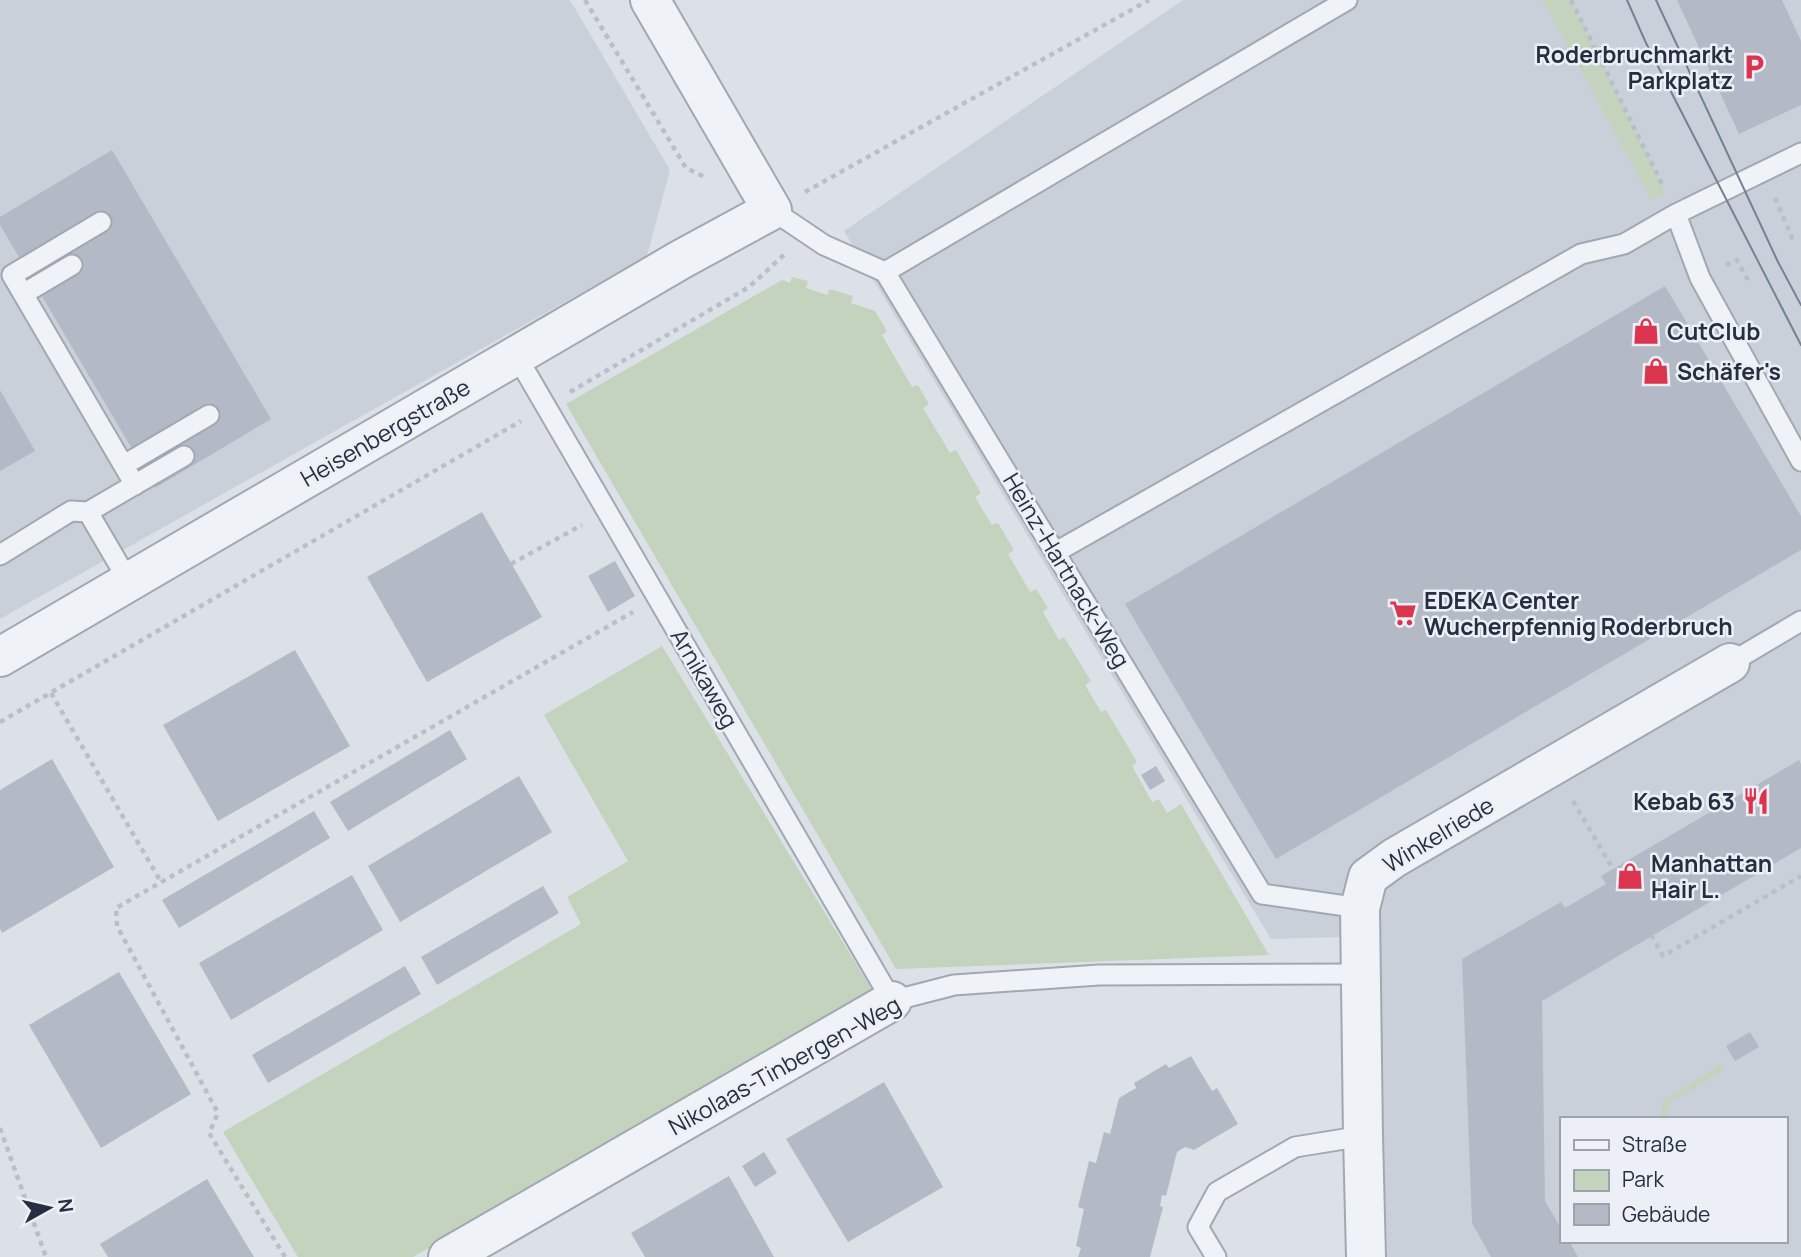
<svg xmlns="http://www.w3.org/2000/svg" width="1801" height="1257" font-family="Manrope,sans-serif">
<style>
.built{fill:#cad0da;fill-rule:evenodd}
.green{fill:#c3d3bd}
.building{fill:#b3bac5}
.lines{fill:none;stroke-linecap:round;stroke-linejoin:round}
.lane-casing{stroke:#a1a8b2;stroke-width:23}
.street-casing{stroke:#a1a8b2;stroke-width:42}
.path{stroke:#babfc7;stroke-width:4.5;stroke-dasharray:5 5;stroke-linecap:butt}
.lane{stroke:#eff2f6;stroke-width:19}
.street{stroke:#eff2f6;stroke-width:38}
.tram{stroke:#748093;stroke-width:2}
.labels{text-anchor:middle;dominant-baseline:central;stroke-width:5;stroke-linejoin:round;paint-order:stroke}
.poi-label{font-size:23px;font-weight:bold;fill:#252f40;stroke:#ecf0f6;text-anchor:start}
.street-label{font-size:23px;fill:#252f40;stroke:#ecf0f6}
</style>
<rect width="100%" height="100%" fill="#dce1e8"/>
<path class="built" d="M 0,0 L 570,0 L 670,170 L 647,256 L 0,619 Z
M 1183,0 L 1801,0 L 1801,1257 L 1387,1257 L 1376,936 L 1271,939 L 844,231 ZM 1561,1119 L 1785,1119 L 1785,1241 L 1561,1241 Z"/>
<path class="green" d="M 1542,0 L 1571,0 L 1665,192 L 1652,201 Z
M 792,277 L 808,281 L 806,288 L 827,295 L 830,289 L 853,296 L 851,303 L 875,311 L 887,331 L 882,335 L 912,387 L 918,385 L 929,404 L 923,408 L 950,453 L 956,450 L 981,493 L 975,497 L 992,525 L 998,523 L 1014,550 L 1008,554 L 1030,592 L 1036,589 L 1048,608 L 1043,612 L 1059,640 L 1064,637 L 1091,681 L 1085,685 L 1101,712 L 1106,710 L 1137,762 L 1132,766 L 1152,802 L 1159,799 L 1167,813 L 1181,804 L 1269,955 L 896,969 L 566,404 L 782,280 L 790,283 Z
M 662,646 L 872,990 L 413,1257 L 298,1257 L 223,1132 L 581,924 L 567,897 L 628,861 L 544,715 Z
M 1722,1063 L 1725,1069 L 1669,1104 L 1666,1119 L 1660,1119 L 1663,1101 Z"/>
<path class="building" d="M 1677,0 L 1782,0 L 1801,41 L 1801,105 L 1739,134 Z
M 112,150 L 271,419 L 155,488 L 0,225 L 0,217 Z
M 1665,286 L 1801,516 L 1801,550 L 1276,859 L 1125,604 Z
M 0,390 L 35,451 L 0,471 Z
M 482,512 L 542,617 L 427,682 L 367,577 Z
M 615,561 L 635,596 L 608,612 L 588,576 Z
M 295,650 L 350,746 L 218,821 L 163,725 Z
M 450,730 L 467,759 L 348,831 L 330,802 Z
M 52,759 L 114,867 L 2,933 L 0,929 L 0,790 Z
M 1799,760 L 1801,764 L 1801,848 L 1542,1001 L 1545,1201 L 1561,1228 L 1561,1241 L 1569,1241 L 1578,1257 L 1491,1257 L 1472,1223 L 1462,959 L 1561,902 L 1565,908 L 1606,884 L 1601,876 Z
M 1156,766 L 1165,781 L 1150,790 L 1141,775 Z
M 519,776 L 552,832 L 400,922 L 368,866 Z
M 314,811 L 330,838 L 179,928 L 162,900 Z
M 352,875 L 383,930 L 231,1020 L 199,963 Z
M 543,886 L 559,913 L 437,985 L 421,957 Z
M 405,966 L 421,994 L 268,1083 L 252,1055 Z
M 119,972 L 191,1094 L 101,1148 L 29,1025 Z
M 1750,1032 L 1759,1047 L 1735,1061 L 1726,1046 Z
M 1191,1056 L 1212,1091 L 1217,1088 L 1238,1124 L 1194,1150 L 1185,1147 L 1177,1152 L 1166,1196 L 1162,1195 L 1160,1206 L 1163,1207 L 1150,1257 L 1078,1257 L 1081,1248 L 1076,1246 L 1084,1209 L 1078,1207 L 1089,1161 L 1096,1163 L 1104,1132 L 1110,1134 L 1119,1098 L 1136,1088 L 1134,1083 L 1166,1064 L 1169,1068 Z
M 884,1082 L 943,1187 L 848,1242 L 786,1139 Z
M 764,1152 L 777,1173 L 755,1187 L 742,1166 Z
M 729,1176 L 774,1257 L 645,1257 L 631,1233 Z
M 207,1179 L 254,1257 L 108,1257 L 100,1244 Z"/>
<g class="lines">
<defs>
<path id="lane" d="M 772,210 L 824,245 L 885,272 L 1262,894 L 1360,908
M 1676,214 L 1700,278 L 1801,461
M 101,222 L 12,275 L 135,485
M 885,272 L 1347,0
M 23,294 L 72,265
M 516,355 L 892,1001 L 954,985 L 1099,975 L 1361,974
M 124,465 L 209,415
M 1056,552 L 1581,254 L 1624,244 L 1676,214 L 1801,153
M 0,555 L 71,511 L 88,512
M 129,582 L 88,512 L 184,456
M 1730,663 L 1801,621
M 1216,1257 L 1198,1227 L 1217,1192 L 1295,1147 L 1363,1136"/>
<path id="street" d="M 0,657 L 680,260 L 772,210 L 650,0
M 448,1257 L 892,1001
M 1366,1257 L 1363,1136 L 1360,908 L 1368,877 L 1394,858 L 1730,663"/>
</defs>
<use href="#lane" class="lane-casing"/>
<use href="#street" class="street-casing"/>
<path class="path" d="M 585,0 L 686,168 L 707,178
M 1571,0 L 1664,188
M 805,192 L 1149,0
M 1775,198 L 1794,242
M 1726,265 L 1737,260 L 1750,284
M 570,392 L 749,287 L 786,253
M 511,564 L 582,525
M 51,693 L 161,882
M 0,722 L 521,421
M 1573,801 L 1613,869
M 1651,935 L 1663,956 L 1801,876
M 0,1128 L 46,1257
M 285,1257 L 209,1133 L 218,1113 L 117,926 L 116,908 L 633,612"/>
<use href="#lane" class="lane"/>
<use href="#street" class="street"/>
<path class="tram" d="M 1627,0 L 1646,43 L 1801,345
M 1656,0 L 1778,262 L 1801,305"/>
</g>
<defs>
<symbol id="parking-bare" viewBox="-9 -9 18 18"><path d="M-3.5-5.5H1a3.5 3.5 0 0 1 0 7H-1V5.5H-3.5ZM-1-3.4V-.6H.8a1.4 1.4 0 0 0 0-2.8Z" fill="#db344f" stroke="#ecf0f6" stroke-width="2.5" paint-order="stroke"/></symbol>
<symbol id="shop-bare" viewBox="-9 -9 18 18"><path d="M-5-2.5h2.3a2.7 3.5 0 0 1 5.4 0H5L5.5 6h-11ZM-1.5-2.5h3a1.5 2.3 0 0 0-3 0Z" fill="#db344f" stroke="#ecf0f6" stroke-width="2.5" paint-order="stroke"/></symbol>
<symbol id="supermarket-bare" viewBox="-9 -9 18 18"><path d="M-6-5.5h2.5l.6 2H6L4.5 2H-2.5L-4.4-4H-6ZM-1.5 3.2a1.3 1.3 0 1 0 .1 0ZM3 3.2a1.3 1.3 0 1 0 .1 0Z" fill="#db344f" stroke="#ecf0f6" stroke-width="2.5" paint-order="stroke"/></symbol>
<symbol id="restaurant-bare" viewBox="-9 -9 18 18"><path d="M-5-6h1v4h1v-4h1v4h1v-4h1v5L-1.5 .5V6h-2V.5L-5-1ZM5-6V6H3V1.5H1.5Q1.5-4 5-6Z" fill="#db344f" stroke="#ecf0f6" stroke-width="2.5" paint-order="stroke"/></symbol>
</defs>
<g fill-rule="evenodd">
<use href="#parking-bare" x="1735" y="48" width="38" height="38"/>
<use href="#shop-bare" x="1627" y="312" width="38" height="38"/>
<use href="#shop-bare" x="1637" y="352" width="38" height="38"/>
<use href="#supermarket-bare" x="1384" y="594" width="38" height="38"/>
<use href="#restaurant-bare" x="1737" y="782" width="38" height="38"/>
<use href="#shop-bare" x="1611" y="857" width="38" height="38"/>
</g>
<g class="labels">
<g class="poi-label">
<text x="1733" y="54" text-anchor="end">Roderbruchmarkt<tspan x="1733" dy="26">Parkplatz</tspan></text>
<text x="1667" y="331">CutClub</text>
<text x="1677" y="371">Schäfer's</text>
<text x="1424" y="600">EDEKA Center<tspan x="1424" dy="26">Wucherpfennig Roderbruch</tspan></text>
<text x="1735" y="801" text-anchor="end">Kebab 63</text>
<text x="1651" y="863">Manhattan<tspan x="1651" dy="26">Hair L.</tspan></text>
</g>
<g class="street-label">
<text transform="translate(385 432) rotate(-30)">Heisenbergstraße</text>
<text transform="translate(1067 570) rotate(59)">Heinz-Hartnack-Weg</text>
<text transform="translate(705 678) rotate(60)">Arnikaweg</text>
<text transform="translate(1438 834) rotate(-31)">Winkelriede</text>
<text transform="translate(784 1065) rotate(-29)">Nikolaas-Tinbergen-Weg</text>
</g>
</g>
<rect x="1560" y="1117" width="228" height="126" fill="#ecf0f6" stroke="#9ca3ad" stroke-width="2"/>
<rect x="1574" y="1140" width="35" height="10" fill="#eff2f6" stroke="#9ca3ad" stroke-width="2"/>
<text x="1622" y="1152" font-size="21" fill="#252f40">Straße</text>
<rect x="1574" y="1170" width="35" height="21" fill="#c3d3bd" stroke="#9ca3ad" stroke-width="2"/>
<text x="1622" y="1187" font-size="21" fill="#252f40">Park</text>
<rect x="1574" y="1204" width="35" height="21" fill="#b3bac5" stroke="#9ca3ad" stroke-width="2"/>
<text x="1622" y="1222" font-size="21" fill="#252f40">Gebäude</text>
<g transform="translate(49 1208) rotate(82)" stroke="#ecf0f6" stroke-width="5" paint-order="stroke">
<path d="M0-5L12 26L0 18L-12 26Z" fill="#252f40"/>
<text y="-10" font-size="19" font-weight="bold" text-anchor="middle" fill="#252f40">N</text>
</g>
</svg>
